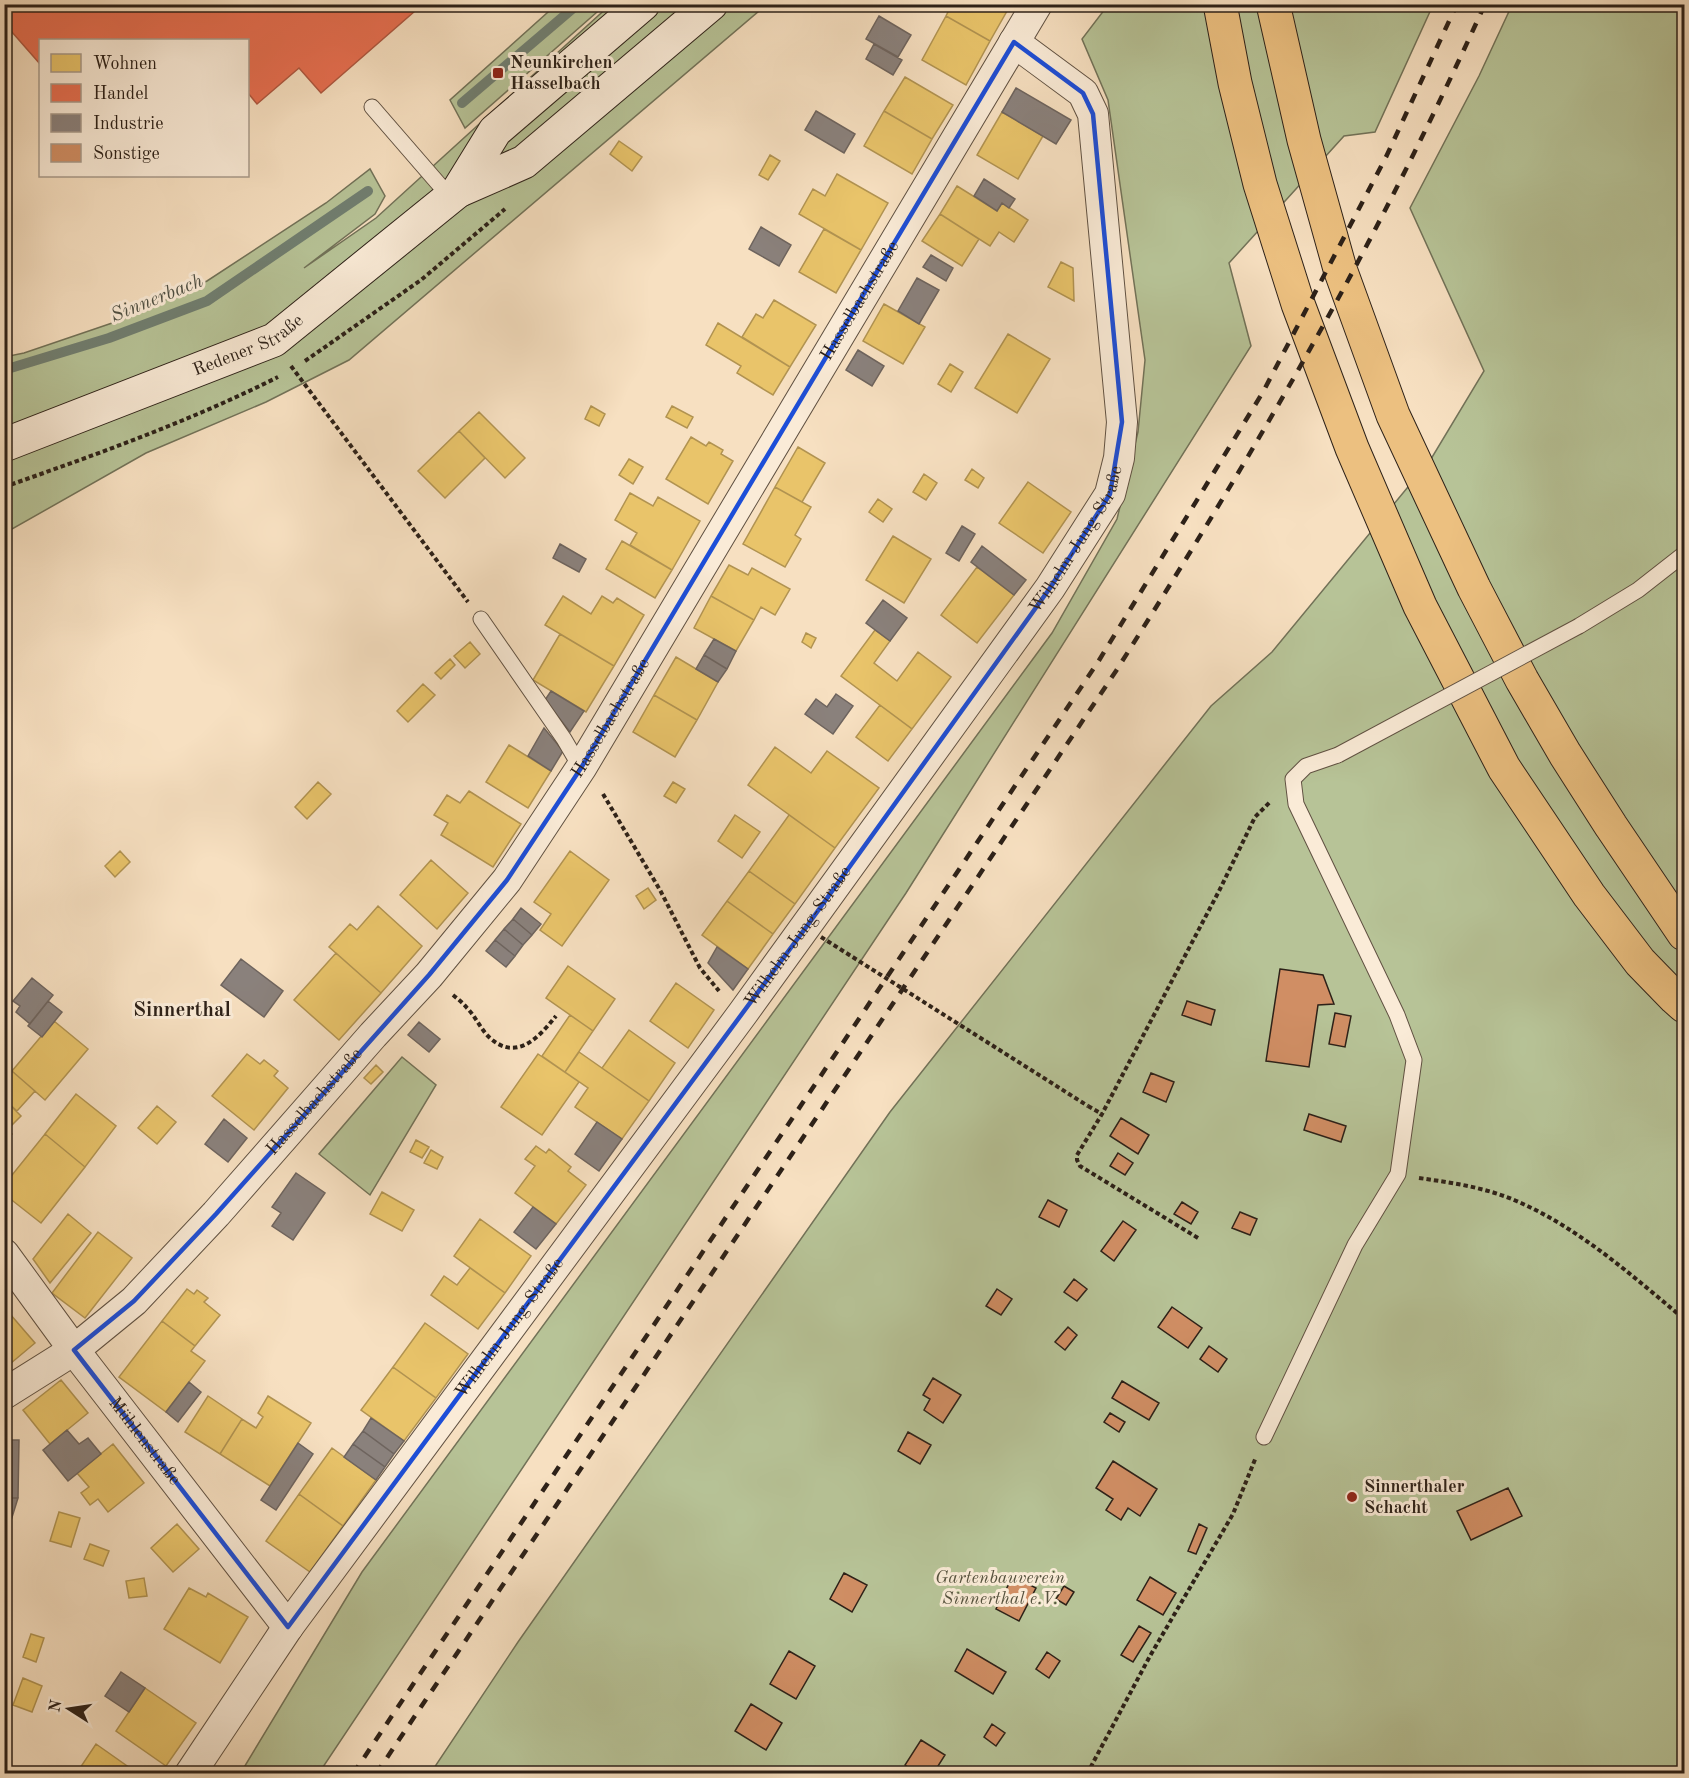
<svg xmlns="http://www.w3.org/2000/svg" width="1689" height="1778" font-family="'Old Standard TT',serif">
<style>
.green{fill:#b7c397;stroke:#727258;stroke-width:1.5}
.homes{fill:#e9c46a;stroke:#b19351;stroke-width:1.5}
.shops{fill:#e76f51;stroke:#af5840;stroke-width:1.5}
.industry{fill:#8a817c;stroke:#6e645e;stroke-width:1.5}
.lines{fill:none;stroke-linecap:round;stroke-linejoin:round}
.stream{stroke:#717f71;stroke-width:10}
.building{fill:#d08e64;stroke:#2d2118;stroke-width:1.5}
.service-casing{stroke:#605142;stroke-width:17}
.minor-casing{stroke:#605142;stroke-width:32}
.secondary-casing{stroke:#2d2118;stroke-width:35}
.trunk-casing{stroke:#2d2118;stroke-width:35}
.path{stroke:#2d2118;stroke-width:4;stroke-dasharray:4.5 3;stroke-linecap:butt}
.service{stroke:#faebd7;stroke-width:15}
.minor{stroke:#faebd7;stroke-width:30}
.secondary{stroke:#faebd7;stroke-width:33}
.trunk{stroke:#ecc080;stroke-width:33}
.rail{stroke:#2d2118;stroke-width:4.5;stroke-dasharray:10 10;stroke-linecap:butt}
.service-bridge-casing{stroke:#605142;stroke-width:17;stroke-linecap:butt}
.path-bridge{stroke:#2d2118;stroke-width:4;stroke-dasharray:4.5 3;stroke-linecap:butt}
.service-bridge{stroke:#faebd7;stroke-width:15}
.marked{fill:none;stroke:#1d4ed8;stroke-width:4.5;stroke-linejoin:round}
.poi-dot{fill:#8f2418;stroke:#faebd7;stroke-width:2}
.labels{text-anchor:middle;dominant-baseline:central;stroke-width:6;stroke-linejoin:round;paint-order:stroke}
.poi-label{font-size:18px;font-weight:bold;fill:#2d2118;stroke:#faebd7;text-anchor:start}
.street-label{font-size:18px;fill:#2d2118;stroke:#faebd7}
.park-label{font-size:18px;font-style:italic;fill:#56523e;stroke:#faebd7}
.water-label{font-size:20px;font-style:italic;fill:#4f5044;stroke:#faebd7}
.quarter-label{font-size:21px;font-weight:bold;fill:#2d2118;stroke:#faebd7}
</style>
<rect width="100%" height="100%" fill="#f7e0c1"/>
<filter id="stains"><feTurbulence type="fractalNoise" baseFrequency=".00333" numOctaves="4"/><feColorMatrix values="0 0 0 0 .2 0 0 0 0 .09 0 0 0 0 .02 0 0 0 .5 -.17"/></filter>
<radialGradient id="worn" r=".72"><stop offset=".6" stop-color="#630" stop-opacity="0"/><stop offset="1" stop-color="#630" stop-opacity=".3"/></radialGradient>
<path class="green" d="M 557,4 L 605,5 L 465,128 L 450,100 Z
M 610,5 L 766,5 L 349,360 L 266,402 L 146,453 L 5,533 L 4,357 L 24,353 L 121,320 L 207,281 L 326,203 L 370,169 L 385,196 L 375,214 L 304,268 L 376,218 Z
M 1108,5 L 1433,5 L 1375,132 L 1344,136 L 1229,263 L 1251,346 L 906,893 L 319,1773 L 240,1774 L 362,1572 L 1052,633 L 1117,519 L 1138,432 L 1145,360 L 1108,100 L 1082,39 Z
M 1512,5 L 1684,5 L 1684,1773 L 430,1774 L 518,1642 L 890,1112 L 1211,706 L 1272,652 L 1431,459 L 1484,371 L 1410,208 L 1479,76 Z
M 402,1057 L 436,1085 L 370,1195 L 319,1154 Z"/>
<path class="homes" d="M 952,4 L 1011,4 L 990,41 L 946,16 Z
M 946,16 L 990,41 L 966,85 L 922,60 Z
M 905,77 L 953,105 L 932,139 L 884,111 Z
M 884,111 L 932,139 L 912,174 L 864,146 Z
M 1002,112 L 1043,136 L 1018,179 L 977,155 Z
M 619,141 L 642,157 L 632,171 L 610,154 Z
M 770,155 L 780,161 L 768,180 L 759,175 Z
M 837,174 L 888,203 L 861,250 L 799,214 L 813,189 L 825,196 Z
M 957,186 L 997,211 L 1002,203 L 1028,220 L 1014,242 L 999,232 L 990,246 L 940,214 Z
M 940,214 L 979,239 L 962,266 L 922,241 Z
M 824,229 L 861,250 L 836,293 L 799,272 Z
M 1061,262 L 1073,268 L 1074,301 L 1048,287 Z
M 774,300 L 816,325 L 790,367 L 742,337 L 756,314 L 763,318 Z
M 884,304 L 925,327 L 903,364 L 863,341 Z
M 718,323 L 790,367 L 773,395 L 737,373 L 741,366 L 706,345 Z
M 1008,334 L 1050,359 L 1017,413 L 975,388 Z
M 950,364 L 963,372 L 951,392 L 938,384 Z
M 591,406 L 605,414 L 599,426 L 585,419 Z
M 672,406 L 693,417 L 687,428 L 666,417 Z
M 479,412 L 525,458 L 505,478 L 459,431 Z
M 459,431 L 485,458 L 445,498 L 418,471 Z
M 691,437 L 706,446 L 709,442 L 723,450 L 721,454 L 733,461 L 708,504 L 666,479 Z
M 798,447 L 825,463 L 802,502 L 775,487 Z
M 629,459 L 643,467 L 633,484 L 619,475 Z
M 972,469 L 984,478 L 978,488 L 965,480 Z
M 924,474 L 937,483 L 926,500 L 913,492 Z
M 1028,482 L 1071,512 L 1043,553 L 999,523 Z
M 775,487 L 811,507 L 795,535 L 801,539 L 785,567 L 743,544 Z
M 630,493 L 653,506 L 658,497 L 700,521 L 672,570 L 630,545 L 637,533 L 615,520 Z
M 878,499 L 892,509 L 883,522 L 869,512 Z
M 893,536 L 931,559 L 904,603 L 866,580 Z
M 622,541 L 672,570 L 655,598 L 606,569 Z
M 729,565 L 748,575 L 752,568 L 790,589 L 775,615 L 761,607 L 754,620 L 711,596 Z
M 977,567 L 1014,595 L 977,643 L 941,615 Z
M 563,596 L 591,614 L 602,596 L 613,603 L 617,598 L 644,615 L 614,666 L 545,625 Z
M 711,596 L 754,620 L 736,651 L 694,628 Z
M 875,630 L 890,641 L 874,663 L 897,681 L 918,652 L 951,677 L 912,729 L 841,676 Z
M 806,633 L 816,638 L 811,648 L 802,642 Z
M 560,634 L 614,666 L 586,712 L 533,680 Z
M 470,642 L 480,654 L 465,668 L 454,656 Z
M 676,657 L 718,682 L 697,720 L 654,695 Z
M 450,659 L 455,665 L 441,679 L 435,673 Z
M 423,684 L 435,695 L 408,722 L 397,711 Z
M 654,695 L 697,720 L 675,757 L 633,732 Z
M 880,705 L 912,729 L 888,761 L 856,737 Z
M 509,745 L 551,771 L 528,808 L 486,782 Z
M 775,747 L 811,773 L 827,751 L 879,788 L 835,848 L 748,785 Z
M 318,782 L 331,794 L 307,819 L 295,807 Z
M 673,782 L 685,789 L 676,803 L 664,796 Z
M 469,791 L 521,824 L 493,867 L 441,835 L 448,823 L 434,815 L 447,795 L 460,803 Z
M 735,815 L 760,832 L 742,858 L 718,841 Z
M 789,815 L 835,848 L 795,904 L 749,871 Z
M 120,851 L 130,862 L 115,877 L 105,866 Z
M 570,851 L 609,880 L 562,946 L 540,930 L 551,914 L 534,902 Z
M 431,860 L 468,893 L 437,929 L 400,895 Z
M 749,871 L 795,904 L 773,934 L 727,901 Z
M 648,888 L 656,900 L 644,909 L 636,896 Z
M 727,901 L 773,934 L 748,969 L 702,935 Z
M 378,906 L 422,946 L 381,993 L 329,947 L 350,924 L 357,930 Z
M 336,953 L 381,993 L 339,1040 L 294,1000 Z
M 568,966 L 615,999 L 593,1031 L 546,998 Z
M 676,983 L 714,1010 L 688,1048 L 650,1021 Z
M 570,1015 L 593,1031 L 565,1072 L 542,1056 Z
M 54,1021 L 88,1049 L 45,1100 L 12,1071 Z
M 629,1030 L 675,1063 L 649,1101 L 602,1068 Z
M 579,1052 L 649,1101 L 622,1139 L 575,1107 L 588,1088 L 565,1072 Z
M 247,1054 L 260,1064 L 264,1060 L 278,1071 L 274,1076 L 288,1088 L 254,1130 L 212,1096 Z
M 538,1054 L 579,1082 L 542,1135 L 501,1107 Z
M 376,1065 L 383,1072 L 371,1084 L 364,1078 Z
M 6,1066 L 35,1091 L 17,1111 L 4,1099 L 4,1067 Z
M 76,1094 L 116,1126 L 85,1167 L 45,1134 Z
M 4,1099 L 21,1116 L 7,1130 L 12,1134 L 4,1141 Z
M 157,1106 L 176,1122 L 157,1144 L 138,1128 Z
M 45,1134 L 85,1167 L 41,1223 L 4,1194 L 4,1185 Z
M 416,1140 L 429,1147 L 422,1158 L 410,1152 Z
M 536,1146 L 546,1153 L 549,1149 L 571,1167 L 568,1171 L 586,1185 L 556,1224 L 515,1193 L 535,1166 L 525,1159 Z
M 431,1150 L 443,1157 L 437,1169 L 424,1163 Z
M 382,1192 L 414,1210 L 402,1231 L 370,1214 Z
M 68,1214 L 91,1233 L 50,1283 L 33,1259 Z
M 480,1219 L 531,1256 L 505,1293 L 454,1256 Z
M 98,1232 L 132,1258 L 85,1318 L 52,1293 Z
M 470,1268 L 505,1293 L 478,1329 L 431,1295 L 444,1276 L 457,1285 Z
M 187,1289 L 194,1294 L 197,1290 L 208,1298 L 204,1302 L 220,1315 L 195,1346 L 162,1321 Z
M 4,1307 L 35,1343 L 4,1369 Z
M 162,1321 L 195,1346 L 191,1351 L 205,1361 L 166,1412 L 119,1377 Z
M 425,1323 L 468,1354 L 436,1398 L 393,1367 Z
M 393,1367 L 436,1398 L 404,1441 L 361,1410 Z
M 61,1380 L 88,1413 L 50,1444 L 23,1410 Z
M 208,1396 L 242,1419 L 220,1454 L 185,1432 Z
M 268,1396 L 311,1423 L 270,1486 L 220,1454 L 242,1419 L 256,1428 L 263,1417 L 258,1413 Z
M 113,1444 L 144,1483 L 108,1512 L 98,1499 L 90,1505 L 81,1493 L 89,1487 L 77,1473 Z
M 332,1448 L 376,1480 L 343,1526 L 299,1494 Z
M 299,1494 L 343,1526 L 310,1572 L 266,1541 Z
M 59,1512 L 80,1518 L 71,1547 L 50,1541 Z
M 177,1524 L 199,1549 L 173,1572 L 151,1548 Z
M 90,1544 L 109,1551 L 103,1566 L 84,1559 Z
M 144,1578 L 147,1596 L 129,1598 L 126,1581 Z
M 189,1588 L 206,1597 L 208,1593 L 248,1617 L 220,1663 L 164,1629 Z
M 31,1634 L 44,1638 L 36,1662 L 23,1657 Z
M 23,1678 L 42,1686 L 32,1712 L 13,1705 Z
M 145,1688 L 196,1723 L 166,1766 L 116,1731 Z
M 96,1744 L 133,1770 L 136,1767 L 144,1774 L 76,1774 Z"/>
<path class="shops" d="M 4,4 L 423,4 L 321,93 L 299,68 L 257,104 L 248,93 L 248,40 L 40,40 L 40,64 L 4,23 Z"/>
<path class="industry" d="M 879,16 L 911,35 L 898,57 L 866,39 Z
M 874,44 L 902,60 L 893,75 L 866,59 Z
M 1016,88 L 1071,120 L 1056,144 L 1002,112 Z
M 816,111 L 855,134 L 844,153 L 805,130 Z
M 984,179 L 1015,199 L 1009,208 L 1002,203 L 997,211 L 974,196 Z
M 761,227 L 791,245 L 779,266 L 749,249 Z
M 931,255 L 953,268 L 946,281 L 923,267 Z
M 917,278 L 939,290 L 919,324 L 898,311 Z
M 858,350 L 884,366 L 872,386 L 846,370 Z
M 962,526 L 975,534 L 959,561 L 946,553 Z
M 560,544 L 586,559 L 579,572 L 553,558 Z
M 982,546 L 1026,580 L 1014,595 L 971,562 Z
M 883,600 L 907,618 L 890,641 L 866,623 Z
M 714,639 L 736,651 L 727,669 L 704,655 Z
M 704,655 L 727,669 L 718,682 L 696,669 Z
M 551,691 L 584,711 L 570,732 L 545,700 Z
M 836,694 L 853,706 L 833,734 L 805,714 L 816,699 L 827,707 Z
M 544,728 L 563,751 L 551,771 L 528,756 Z
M 521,908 L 541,924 L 532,935 L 513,919 Z
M 513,919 L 532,935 L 523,945 L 504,929 Z
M 504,929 L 523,945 L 515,956 L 495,940 Z
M 495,940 L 515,956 L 506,967 L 486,951 Z
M 717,947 L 748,969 L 733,990 L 708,963 Z
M 241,959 L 283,991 L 264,1017 L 221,985 Z
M 32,978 L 53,995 L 30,1024 L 16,1012 L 20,1006 L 13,1001 Z
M 48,1001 L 62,1012 L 42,1037 L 28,1026 Z
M 419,1022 L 440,1039 L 429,1052 L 408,1035 Z
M 224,1119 L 247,1138 L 228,1162 L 205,1144 Z
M 597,1122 L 622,1139 L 599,1171 L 575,1154 Z
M 296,1173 L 325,1193 L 293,1240 L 272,1226 L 281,1213 L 272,1207 Z
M 533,1207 L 556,1224 L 536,1249 L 514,1232 Z
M 189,1382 L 201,1392 L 178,1422 L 166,1412 Z
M 371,1418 L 404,1441 L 394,1454 L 363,1431 Z
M 67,1430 L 79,1444 L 88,1438 L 101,1454 L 68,1481 L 43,1450 Z
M 363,1431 L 394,1454 L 385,1467 L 353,1444 Z
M 4,1440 L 19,1440 L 18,1498 L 4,1498 Z
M 298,1443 L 313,1454 L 276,1510 L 261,1500 Z
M 353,1444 L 385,1467 L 376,1480 L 344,1457 Z
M 4,1498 L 18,1498 L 4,1543 Z
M 121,1672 L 145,1688 L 129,1712 L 105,1696 Z"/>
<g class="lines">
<path class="stream" d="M 462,103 L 578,4
M 4,370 L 109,338 L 207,301 L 368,191"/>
</g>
<path class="building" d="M 1280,969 L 1323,975 L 1334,1004 L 1318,1005 L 1309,1067 L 1266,1061 Z
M 1187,1001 L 1215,1010 L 1211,1025 L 1182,1015 Z
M 1335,1013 L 1351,1016 L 1345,1047 L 1329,1044 Z
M 1151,1073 L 1174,1082 L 1166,1102 L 1143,1092 Z
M 1309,1114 L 1346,1126 L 1341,1142 L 1304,1130 Z
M 1121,1118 L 1149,1135 L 1138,1154 L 1110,1136 Z
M 1118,1153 L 1133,1163 L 1125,1175 L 1110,1166 Z
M 1048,1200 L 1067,1210 L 1059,1227 L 1039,1217 Z
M 1182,1202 L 1198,1212 L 1191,1224 L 1174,1214 Z
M 1240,1212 L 1257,1219 L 1250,1235 L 1232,1228 Z
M 1123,1221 L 1136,1230 L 1114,1261 L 1101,1251 Z
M 1074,1279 L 1087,1289 L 1077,1301 L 1064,1292 Z
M 997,1289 L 1012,1299 L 1001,1315 L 986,1306 Z
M 1172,1307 L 1202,1328 L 1188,1348 L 1158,1327 Z
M 1068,1327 L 1077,1335 L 1065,1350 L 1055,1342 Z
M 1209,1346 L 1227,1359 L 1218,1372 L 1200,1359 Z
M 933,1378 L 961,1395 L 943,1423 L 924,1410 L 930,1399 L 923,1395 Z
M 1122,1381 L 1159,1403 L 1149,1420 L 1112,1398 Z
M 1110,1413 L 1125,1422 L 1119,1432 L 1104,1422 Z
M 908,1432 L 931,1445 L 920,1464 L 898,1451 Z
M 1113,1461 L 1157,1489 L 1140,1516 L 1128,1508 L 1121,1520 L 1106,1510 L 1113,1499 L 1096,1488 Z
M 1508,1488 L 1522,1516 L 1471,1540 L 1457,1511 Z
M 1199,1524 L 1207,1528 L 1196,1554 L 1188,1551 Z
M 844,1573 L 867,1585 L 852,1612 L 830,1599 Z
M 1013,1576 L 1036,1588 L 1019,1621 L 996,1609 Z
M 1150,1577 L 1176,1593 L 1163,1615 L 1137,1600 Z
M 1064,1586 L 1074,1592 L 1066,1605 L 1056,1599 Z
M 1139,1626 L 1151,1633 L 1133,1662 L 1121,1655 Z
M 967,1649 L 1006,1672 L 993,1694 L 955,1671 Z
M 789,1651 L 815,1666 L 796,1699 L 770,1684 Z
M 1047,1652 L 1060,1661 L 1049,1678 L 1036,1669 Z
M 751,1704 L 782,1723 L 766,1750 L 735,1731 Z
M 992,1724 L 1005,1733 L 996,1746 L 984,1737 Z
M 921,1740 L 945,1755 L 933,1774 L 918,1774 L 905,1765 Z"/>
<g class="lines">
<defs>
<path id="service" d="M 372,107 L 450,197
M 481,619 L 564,739 L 581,768
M 1579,626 L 1638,590 L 1684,554
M 1264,1437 L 1355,1245 L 1398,1174 L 1414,1060 L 1397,1015 L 1296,804 L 1293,779 L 1306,766 L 1338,755"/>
<g id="minor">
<path id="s1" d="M 4,1254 L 74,1350 L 288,1627"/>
<path id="s2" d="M 4,1394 L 74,1350 L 134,1301 L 216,1214 L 373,1035 L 429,975 L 507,880 L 581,768 L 1037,4"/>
<path id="s3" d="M 190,1774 L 288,1627 L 743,1013 L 1050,588 L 1110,494 L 1119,458 L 1122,422 L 1093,114 L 1083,93 L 1014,42"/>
</g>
<g id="secondary">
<path d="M 458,191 L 495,131 L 643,4"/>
<path id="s4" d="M 4,445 L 274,340 L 458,191 L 524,162 L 711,4"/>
</g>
<path id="trunk" d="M 1220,4 L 1235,83 L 1260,184 L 1298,304 L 1352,448 L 1420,606 L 1504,768 L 1589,895 L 1640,962 L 1675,998 L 1684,1006
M 1273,4 L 1304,140 L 1340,269 L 1393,415 L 1474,588 L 1522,680 L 1565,754 L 1611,826 L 1684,934"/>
</defs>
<use href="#service" class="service-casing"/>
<use href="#minor" class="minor-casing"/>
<use href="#secondary" class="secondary-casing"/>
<use href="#trunk" class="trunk-casing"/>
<path class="path" d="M 305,361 L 421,280 L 505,209
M 291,366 L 468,602
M 4,487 C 98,454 190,421 278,377
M 603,794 L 660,890 L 700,968 L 719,991
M 453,995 C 458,999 463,1003 467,1008 C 476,1017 481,1030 490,1038 C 517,1062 539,1037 556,1016
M 1088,1106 L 1102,1114
M 1419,1178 C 1454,1183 1489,1188 1521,1203 C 1581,1230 1634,1277 1684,1319
M 1198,1238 L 1080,1166 L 1077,1160 L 1077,1155 L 1102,1114 L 1219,891 L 1255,817 L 1271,801
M 1087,1774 L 1150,1656 L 1233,1514 L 1256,1457"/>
<use href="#service" class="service"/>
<use href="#minor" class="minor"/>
<use href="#secondary" class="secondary"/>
<use href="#trunk" class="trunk"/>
<path class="rail" d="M 353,1774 L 1098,662 L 1263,392 L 1386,157 L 1457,4
M 376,1774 L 1116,671 C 1186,560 1255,448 1319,333 C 1379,226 1434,116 1485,4"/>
<defs>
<path id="service-bridge" d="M 1338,755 L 1579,626"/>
</defs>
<use href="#service-bridge" class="service-bridge-casing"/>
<path class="path-bridge" d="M 821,937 L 1088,1106"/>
<use href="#service-bridge" class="service-bridge"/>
</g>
<path class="marked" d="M 1014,42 L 1083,93 L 1093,114 L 1122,422 L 1110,494 L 1050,588 L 807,926 L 288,1627 L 74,1350 L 134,1301 L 216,1214 L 429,975 L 507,880 L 581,768 Z"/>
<g class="poi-dot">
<rect x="492" y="67" width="12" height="12" rx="3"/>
<circle cx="1352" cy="1497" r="6"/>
</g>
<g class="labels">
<g class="poi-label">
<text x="510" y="63">Neunkirchen<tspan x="510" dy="21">Hasselbach</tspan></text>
<text x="1364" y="1487">Sinnerthaler<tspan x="1364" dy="21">Schacht</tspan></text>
</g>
<g class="street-label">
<text stroke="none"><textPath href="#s2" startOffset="1401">Hasselbachstraße</textPath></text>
<text stroke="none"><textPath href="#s4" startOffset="264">Redener Straße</textPath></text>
<text stroke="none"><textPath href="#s3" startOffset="1521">Wilhelm-Jung-Straße</textPath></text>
<text stroke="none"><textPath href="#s2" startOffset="915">Hasselbachstraße</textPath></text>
<text stroke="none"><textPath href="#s3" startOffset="1035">Wilhelm-Jung-Straße</textPath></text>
<text stroke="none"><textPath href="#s2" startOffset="429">Hasselbachstraße</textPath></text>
<text stroke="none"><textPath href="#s3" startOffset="549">Wilhelm-Jung-Straße</textPath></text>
<text stroke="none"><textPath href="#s1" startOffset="234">Mühlenstraße</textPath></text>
</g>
<g class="park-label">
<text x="1000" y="1578">Gartenbauverein<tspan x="1000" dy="21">Sinnerthal e.V.</tspan></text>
</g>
<g class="water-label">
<text transform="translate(157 299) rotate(-22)">Sinnerbach</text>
</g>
<g class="quarter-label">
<text x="182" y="1010">Sinnerthal</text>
</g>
</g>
<rect width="1689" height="1778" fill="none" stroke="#f7e0c1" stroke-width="24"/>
<rect x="6" y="6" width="1677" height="1766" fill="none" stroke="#2d2118" stroke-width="3"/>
<rect x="12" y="12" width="1665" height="1754" fill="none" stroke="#2d2118" stroke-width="1.5"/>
<rect x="39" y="39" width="210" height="138" fill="#faebd7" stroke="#a89a8b" stroke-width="1.5"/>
<rect x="51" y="54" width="30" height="18" fill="#e9c46a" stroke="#a89a8b" stroke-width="1.5"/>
<text x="93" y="69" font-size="18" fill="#2d2118">Wohnen</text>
<rect x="51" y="84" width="30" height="18" fill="#e76f51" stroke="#a89a8b" stroke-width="1.5"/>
<text x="93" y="99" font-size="18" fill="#2d2118">Handel</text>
<rect x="51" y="114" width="30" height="18" fill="#8a817c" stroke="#a89a8b" stroke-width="1.5"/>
<text x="93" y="129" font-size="18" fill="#2d2118">Industrie</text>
<rect x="51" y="144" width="30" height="18" fill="#d08e64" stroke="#a89a8b" stroke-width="1.5"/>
<text x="93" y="159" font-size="18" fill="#2d2118">Sonstige</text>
<g transform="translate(69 1709) rotate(282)" stroke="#faebd7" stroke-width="4.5" paint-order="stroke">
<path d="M0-4.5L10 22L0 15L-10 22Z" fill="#2d2118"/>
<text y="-9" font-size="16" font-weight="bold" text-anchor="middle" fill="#2d2118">N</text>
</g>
<rect width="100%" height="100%" filter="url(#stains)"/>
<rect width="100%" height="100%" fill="url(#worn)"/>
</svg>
